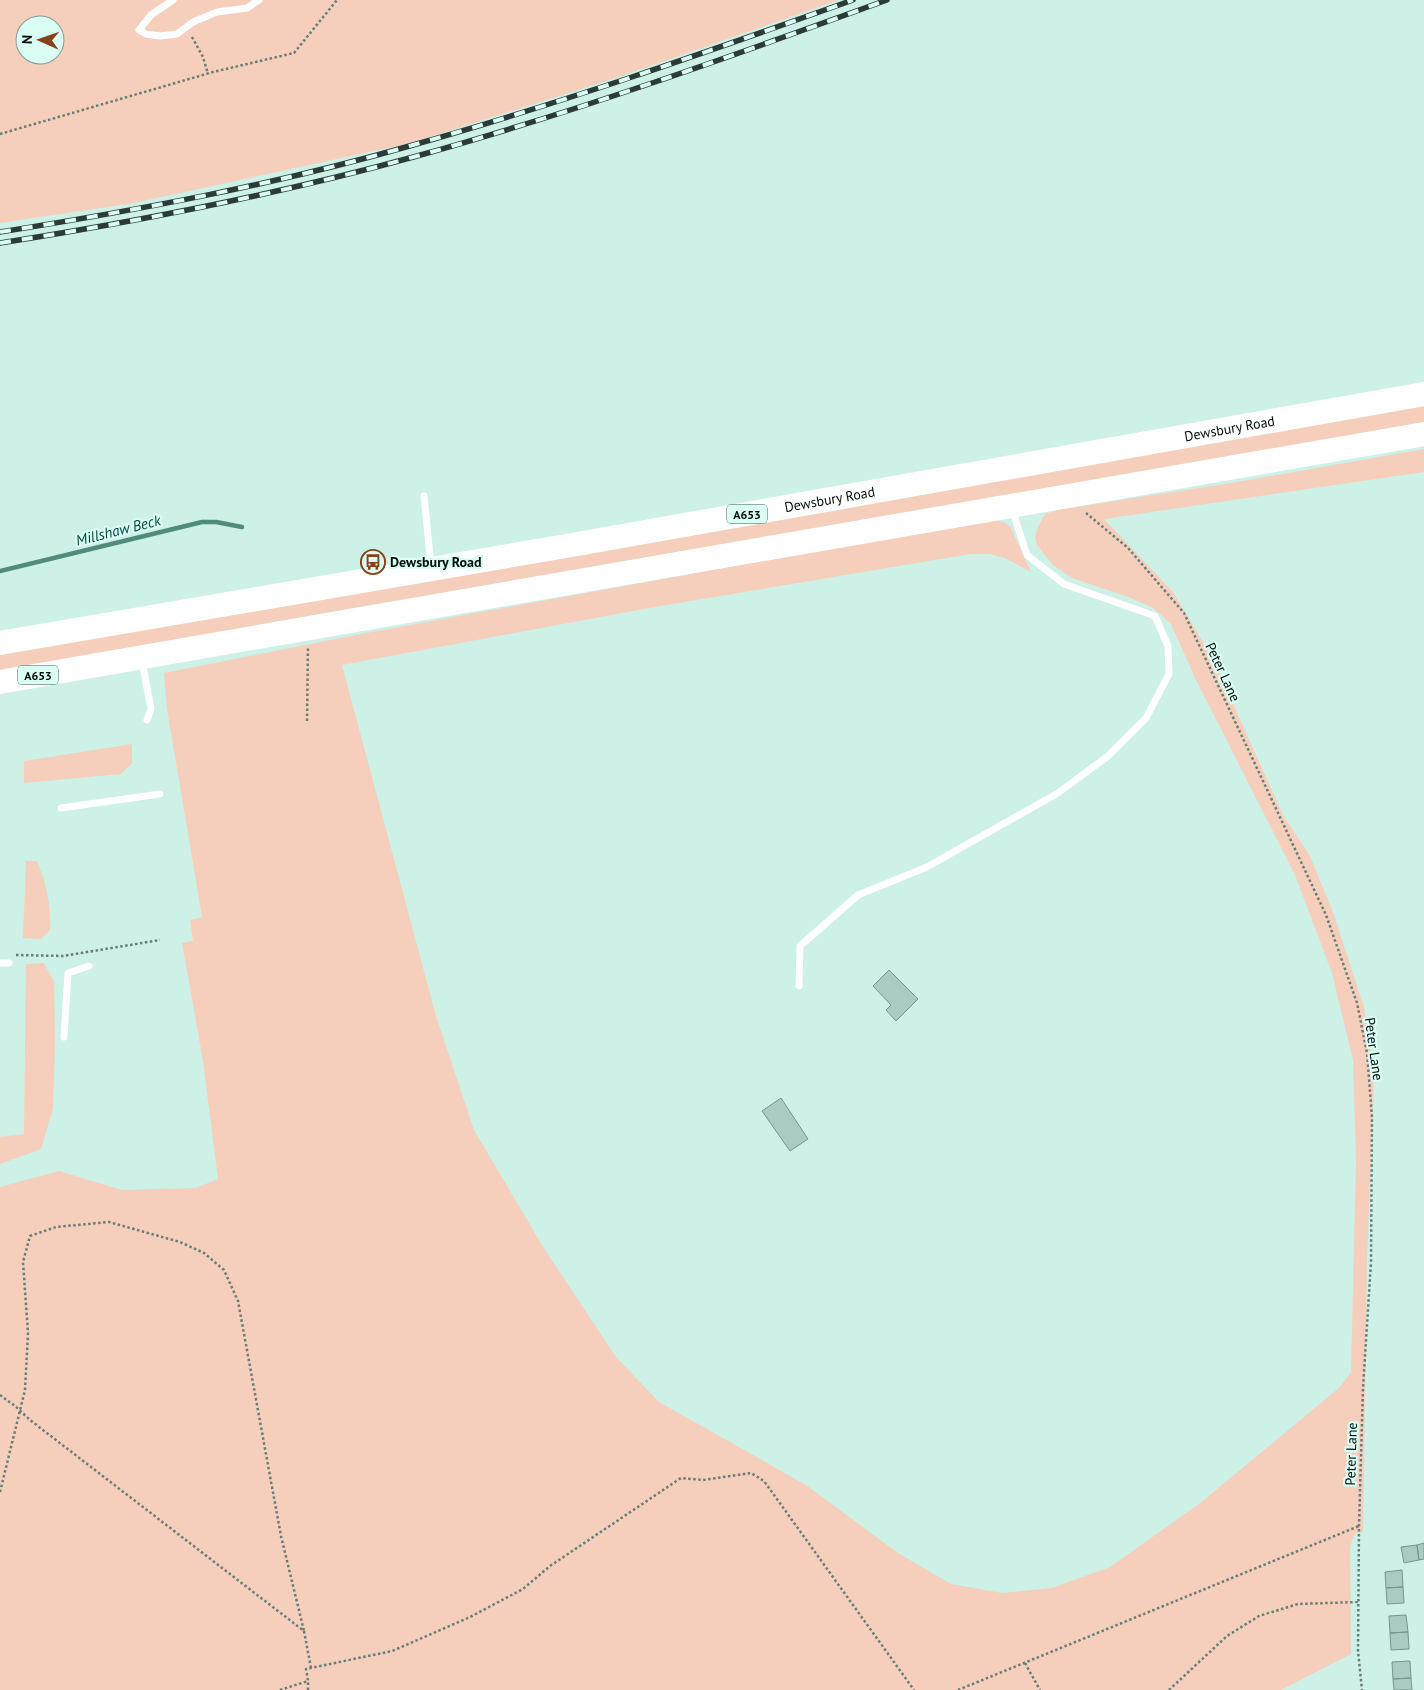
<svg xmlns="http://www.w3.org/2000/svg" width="1424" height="1690" font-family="'PT Sans',sans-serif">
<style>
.green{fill:#f5cfbc;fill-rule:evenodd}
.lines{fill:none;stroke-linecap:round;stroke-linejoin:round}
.stream{stroke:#508b7d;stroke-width:4.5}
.building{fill:#a8cbc2;stroke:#75968d}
.path{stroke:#667d77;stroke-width:2.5;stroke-dasharray:2.5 2.5;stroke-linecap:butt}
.lane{stroke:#fff;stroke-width:7}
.highway{stroke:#fff;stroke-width:24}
.rail-casing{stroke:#2b3b37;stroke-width:5.5}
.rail{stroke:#dafef4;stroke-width:4;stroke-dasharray:11;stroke-linecap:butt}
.labels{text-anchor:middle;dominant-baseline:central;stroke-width:4.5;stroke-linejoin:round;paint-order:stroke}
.shield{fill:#dafef4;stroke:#445651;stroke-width:1}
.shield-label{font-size:12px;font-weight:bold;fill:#030e0b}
.street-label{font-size:14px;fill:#030e0b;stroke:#dafef4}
.poi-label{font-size:14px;font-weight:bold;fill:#030e0b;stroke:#dafef4;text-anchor:start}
.water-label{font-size:15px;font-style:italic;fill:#014b3f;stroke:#dafef4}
</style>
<rect width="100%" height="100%" fill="#cdf0e7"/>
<path class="green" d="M 0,0 L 839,0 L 616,78 L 411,143 L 134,203 L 0,223 ZM 25,25 L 55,25 L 55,55 L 25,55 Z
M 1424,400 L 1424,423 L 319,614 L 0,673 L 0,652 Z
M 1424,449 L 1424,472 L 1104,519 L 1173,592 L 1212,657 L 1283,815 L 1310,856 L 1334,915 L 1364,1007 L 1374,1080 L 1367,1259 L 1363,1532 L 1355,1533 L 1350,1547 L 1351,1654 L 1281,1690 L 0,1690 L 0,1187 L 59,1171 L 122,1190 L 196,1188 L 218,1179 L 203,1061 L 182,943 L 193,941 L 190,920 L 202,917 L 167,709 L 164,673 L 361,634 L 991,519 L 1006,523 L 1011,528 L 1031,572 L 1005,558 L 990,554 L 970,554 L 649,608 L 342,665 L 436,1016 L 474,1130 L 545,1250 L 616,1357 L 659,1402 L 806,1485 L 898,1553 L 951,1584 L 1002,1593 L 1052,1588 L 1110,1567 L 1199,1504 L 1339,1388 L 1351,1372 L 1356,1160 L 1353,1060 L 1332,973 L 1295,875 L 1195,678 L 1171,624 L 1153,608 L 1131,598 L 1072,578 L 1053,565 L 1037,545 L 1035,537 L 1038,527 L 1045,514 L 1057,510 L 1237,482 Z
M 132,744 L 132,763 L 121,774 L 24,783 L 24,761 Z
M 26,861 L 37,861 C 47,886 51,904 50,930 L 41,939 L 23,938 Z
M 44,963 L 54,982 L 55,1040 L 53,1109 L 41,1149 L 0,1164 L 0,1137 L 24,1134 L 26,964 Z"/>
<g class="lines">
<path class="stream" d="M 0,571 L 202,522 L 216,522 L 242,527"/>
</g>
<path class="building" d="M 889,970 L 918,999 L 896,1021 L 886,1010 L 891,1005 L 873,986 Z
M 781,1098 L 808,1139 L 790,1151 L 762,1111 Z
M 1424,1543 L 1424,1559 L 1419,1560 L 1417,1545 Z
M 1417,1545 L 1419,1560 L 1404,1563 L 1401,1547 Z
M 1402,1570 L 1403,1587 L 1386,1588 L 1385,1572 Z
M 1403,1587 L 1404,1603 L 1387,1604 L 1386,1588 Z
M 1406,1615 L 1408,1632 L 1390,1633 L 1389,1616 Z
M 1408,1632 L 1409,1649 L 1391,1650 L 1390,1633 Z
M 1410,1661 L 1411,1678 L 1393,1679 L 1392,1662 Z
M 1411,1678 L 1412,1690 L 1394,1690 L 1393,1679 Z"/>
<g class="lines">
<path class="path" d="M 192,37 L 203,57 L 208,74
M 0,134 L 213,72 L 294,53 L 337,0
M 1086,513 L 1128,548 L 1184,613 L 1326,915 L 1357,1003 L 1367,1053 L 1372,1117 L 1371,1262 L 1363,1388 L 1359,1526 L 1358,1651 L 1362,1690
M 307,721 L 308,648
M 16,955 L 63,956 L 160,940
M 0,1395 L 15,1406 L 30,1420 L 304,1631 L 311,1668
M 0,1492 L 25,1390 L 28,1333 L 23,1262 L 30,1236 L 56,1227 L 109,1222 L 180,1242 L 204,1253 L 224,1270 L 238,1301 L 281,1536 L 304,1631
M 1025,1663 L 1040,1690
M 280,1690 L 308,1681 L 306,1669 L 392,1651 L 470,1617 L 523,1589 L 550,1566 L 681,1478 L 703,1480 L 751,1473 L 764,1481 L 914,1690
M 308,1690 L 308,1682
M 958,1690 L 1359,1526
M 1169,1690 L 1227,1636 L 1259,1616 L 1298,1604 L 1359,1602"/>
<path class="lane" d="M 173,0 L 151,15 L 139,30 L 146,34 L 160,36 L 177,34 L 193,22 L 217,12 L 247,8 L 259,0
M 424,496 L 431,566
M 142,661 L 151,709 L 147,720
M 61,808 L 160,794
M 0,963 L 9,963
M 799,986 L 800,946 L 858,895 L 927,867 L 1058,793 L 1108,756 L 1146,718 L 1169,674 L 1168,646 L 1155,616 L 1064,584 L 1027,555 L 1012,509
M 64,1037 L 68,973 L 89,966"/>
<g class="highway">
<path id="s1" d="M 0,643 L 566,546 L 1424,394"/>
<path d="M 0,682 L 1424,434"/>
</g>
<defs>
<path id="rail" d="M 0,232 C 139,210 278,184 413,145 C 562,103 707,52 853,0
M 0,243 C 141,221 280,194 417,156 C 576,112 732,56 887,0"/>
</defs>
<use href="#rail" class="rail-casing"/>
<use href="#rail" class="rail"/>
</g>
<defs>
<symbol id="bus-ring" viewBox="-11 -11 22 22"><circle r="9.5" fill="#dafef4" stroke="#874219" stroke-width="1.5"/><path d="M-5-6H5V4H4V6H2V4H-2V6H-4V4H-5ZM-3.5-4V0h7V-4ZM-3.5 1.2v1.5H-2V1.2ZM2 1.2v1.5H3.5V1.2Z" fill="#874219"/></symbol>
</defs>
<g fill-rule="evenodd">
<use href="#bus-ring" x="359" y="548" width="28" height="28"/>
</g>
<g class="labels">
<g class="shield">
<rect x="727" y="504.5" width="40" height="19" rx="4"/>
<rect x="18" y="665.5" width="40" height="19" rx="4"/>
</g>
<g class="shield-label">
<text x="747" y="514">A653</text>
<text x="38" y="675">A653</text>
</g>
<g class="street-label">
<text stroke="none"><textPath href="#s1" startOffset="1248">Dewsbury Road</textPath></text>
<text stroke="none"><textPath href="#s1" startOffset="842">Dewsbury Road</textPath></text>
<text transform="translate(1223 672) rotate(65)">Peter Lane</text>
<text transform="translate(1374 1049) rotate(82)">Peter Lane</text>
<text transform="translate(1351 1454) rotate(-88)">Peter Lane</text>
</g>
<g class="poi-label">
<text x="390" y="562">Dewsbury Road</text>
</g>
<g class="water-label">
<text transform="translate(118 530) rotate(-14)">Millshaw Beck</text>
</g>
</g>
<g transform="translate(40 40) rotate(272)"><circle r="24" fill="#dafef4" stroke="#849e97"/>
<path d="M0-4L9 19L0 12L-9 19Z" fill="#874219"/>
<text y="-8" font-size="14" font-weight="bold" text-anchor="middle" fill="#030e0b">N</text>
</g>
</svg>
